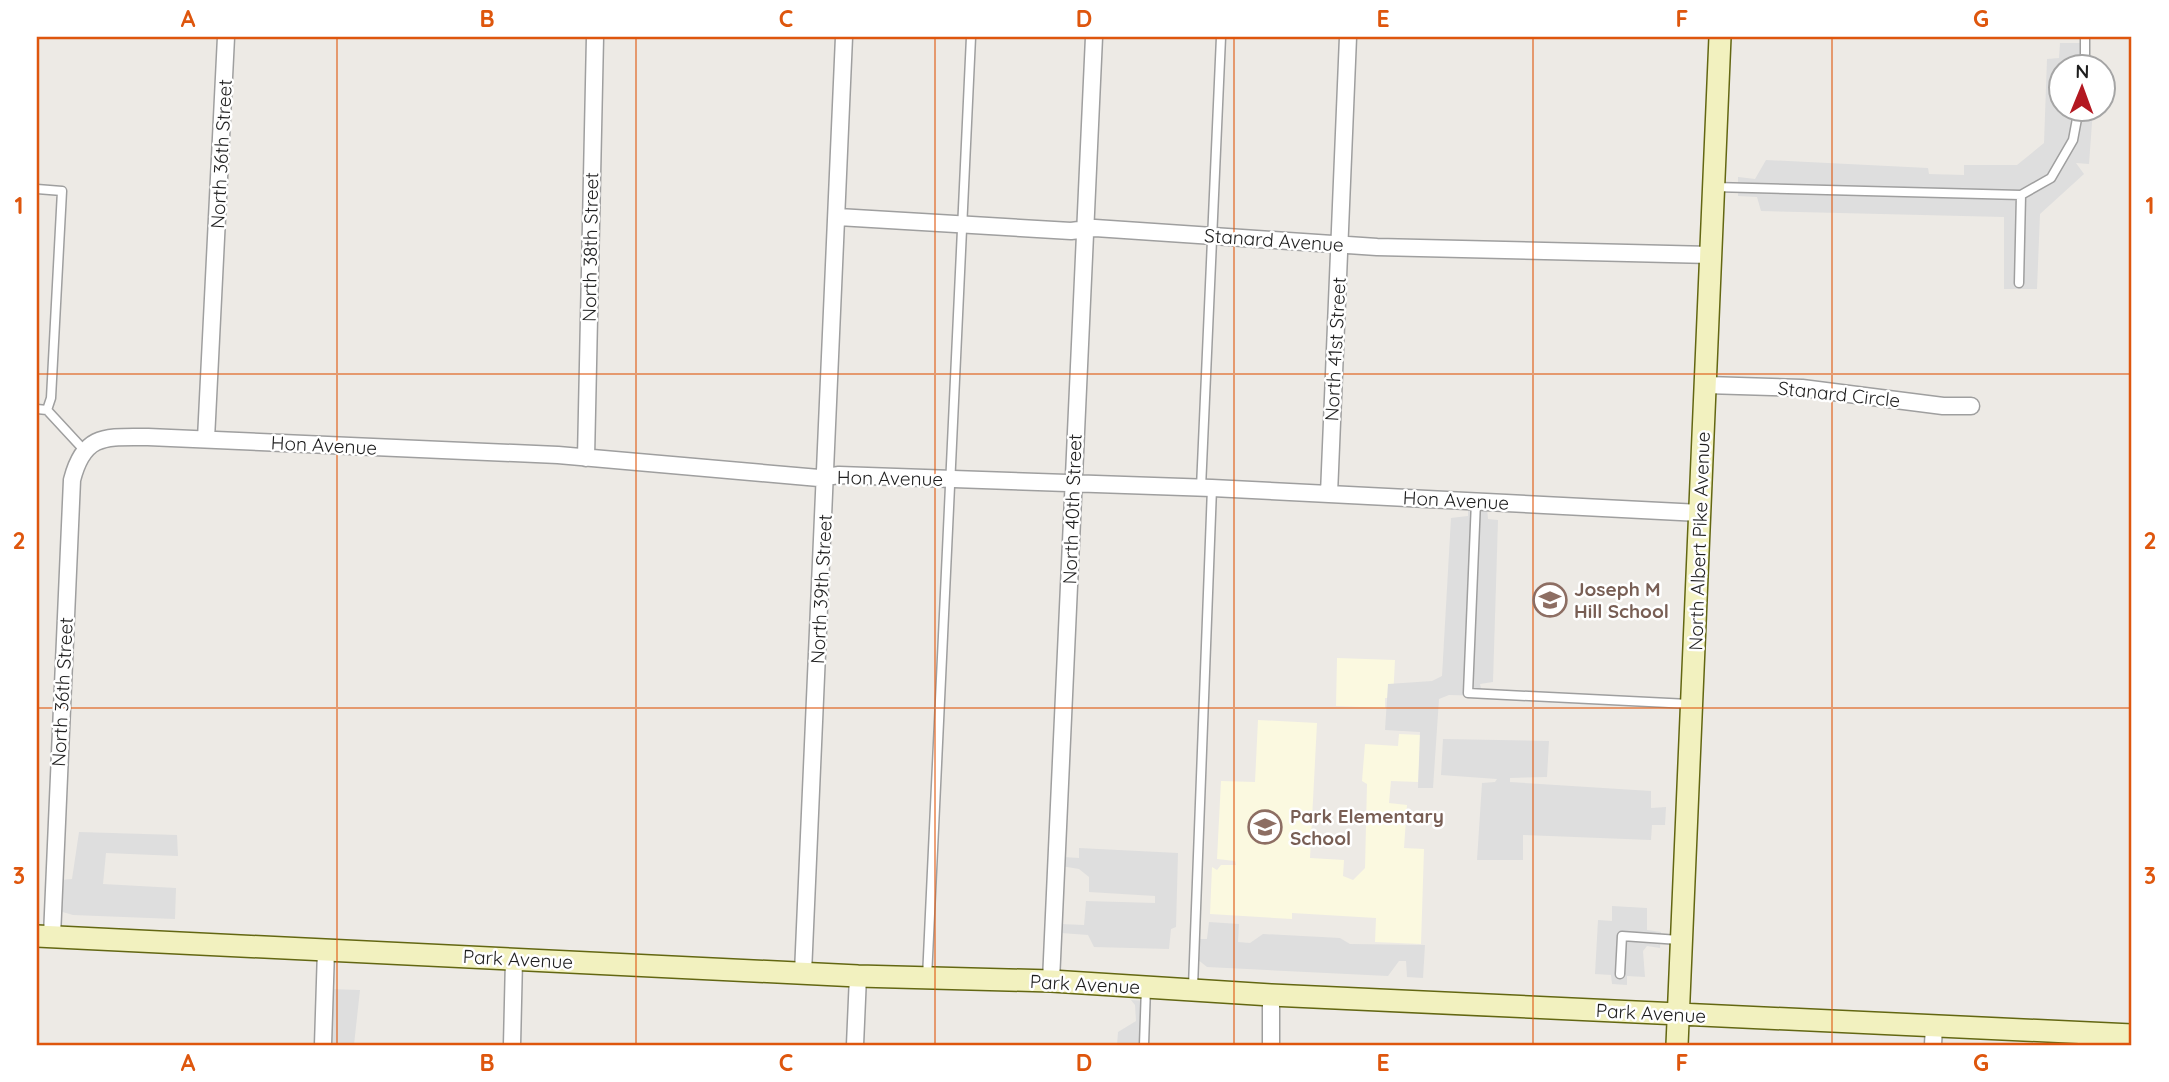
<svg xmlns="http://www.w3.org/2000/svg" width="2169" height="1082" font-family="Quicksand,sans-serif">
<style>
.education{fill:#fbf9e0}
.parking{fill:#dedede}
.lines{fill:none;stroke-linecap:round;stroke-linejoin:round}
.lane-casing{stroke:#9f9f9f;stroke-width:11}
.street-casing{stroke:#9f9f9f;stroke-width:19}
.secondary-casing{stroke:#636712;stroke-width:24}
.lane{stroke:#fff;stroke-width:8}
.street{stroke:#fff;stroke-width:16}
.secondary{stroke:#f2f1bf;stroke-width:21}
.grid{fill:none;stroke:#de560d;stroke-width:2;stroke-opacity:0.55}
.labels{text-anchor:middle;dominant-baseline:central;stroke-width:5;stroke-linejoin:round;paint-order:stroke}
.street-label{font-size:19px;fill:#1e1e1e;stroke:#fff}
.education-label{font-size:19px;font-weight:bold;fill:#785e54;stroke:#fff;text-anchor:start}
.neatline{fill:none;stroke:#de560d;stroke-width:2.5}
.grid-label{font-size:23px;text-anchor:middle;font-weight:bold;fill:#de560d}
</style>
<rect width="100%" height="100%" fill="#edeae5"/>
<path class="education" d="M 1337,658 L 1395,660 L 1393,698 L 1385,698 L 1385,708 L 1336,706 Z
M 1258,720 L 1317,723 L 1310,858 L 1344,860 L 1343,876 L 1353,880 L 1365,868 L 1367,784 L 1362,781 L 1365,744 L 1398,746 L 1399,734 L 1421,735 L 1418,782 L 1391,781 L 1389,803 L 1407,805 L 1404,848 L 1424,849 L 1421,944 L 1375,942 L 1376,918 L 1292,913 L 1292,919 L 1210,914 L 1212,867 L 1217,870 L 1221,865 L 1236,865 L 1235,861 L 1217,859 L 1221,781 L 1255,782 Z"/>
<path class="parking" d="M 2060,43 L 2082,43 L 2078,66 L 2060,66 L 2060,108 L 2093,109 L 2089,164 L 2076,163 L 2084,174 L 2040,214 L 2037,289 L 2004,289 L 2004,217 L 1761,211 L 1757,197 L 1738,196 L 1738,177 L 1755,179 L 1766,160 L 1928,168 L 1929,174 L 1964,175 L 1964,165 L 2017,165 L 2044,143 L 2047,59 L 2059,58 Z
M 1462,505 L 1487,508 L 1488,519 L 1498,520 L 1493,682 L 1480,684 L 1483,696 L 1449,695 L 1439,699 L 1433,788 L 1418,788 L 1420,732 L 1385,730 L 1388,684 L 1432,681 L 1442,676 L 1451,518 L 1468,516 L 1468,510 Z
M 1443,739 L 1549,741 L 1547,777 L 1510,778 L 1510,782 L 1651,791 L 1651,808 L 1666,807 L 1665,825 L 1652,825 L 1651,840 L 1523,835 L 1523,860 L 1477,860 L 1482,783 L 1495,782 L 1497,779 L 1441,775 Z
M 79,832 L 177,835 L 178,856 L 106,853 L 103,884 L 176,888 L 175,919 L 73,915 L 59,911 L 60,880 L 72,879 Z
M 1079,848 L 1178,853 L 1176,927 L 1171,929 L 1169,949 L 1094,947 L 1088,935 L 1061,933 L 1060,924 L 1084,925 L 1086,901 L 1155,903 L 1155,896 L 1089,892 L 1089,877 L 1079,869 L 1061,866 L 1062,857 L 1079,858 Z
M 1612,906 L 1647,908 L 1647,930 L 1661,932 L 1660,948 L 1647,946 L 1643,951 L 1645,977 L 1627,976 L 1627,985 L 1612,984 L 1611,975 L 1595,974 L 1598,920 L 1612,921 Z
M 1209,922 L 1239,924 L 1238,942 L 1250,943 L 1263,934 L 1340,938 L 1350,944 L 1425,945 L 1423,978 L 1407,977 L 1406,961 L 1399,961 L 1388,976 L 1207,967 L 1197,959 L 1198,939 L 1207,939 Z
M 329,989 L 360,990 L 354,1045 L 328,1045 Z
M 1131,1000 L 1151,1001 L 1147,1045 L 1117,1045 L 1118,1032 L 1136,1021 L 1135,1005 Z"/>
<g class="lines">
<defs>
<path id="lane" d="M 2085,66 L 2085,37
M 1714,187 L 2021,195 L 2051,178 L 2073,140 L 2079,108
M 37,189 L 62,191 L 51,398 L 47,410 L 37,409
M 2019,283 L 2021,195
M 47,410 L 84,450
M 1201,488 L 1221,37
M 1476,501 L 1468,693 L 1689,704
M 1620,974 L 1622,936 L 1679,940
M 927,978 L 971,37
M 1193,987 L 1212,488
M 1144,1045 L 1146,987"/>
<path id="street" d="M 838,217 L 1071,231 L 1095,228 L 1377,247 L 1711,255
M 1706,385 L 1802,388 L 1943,406 L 1971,406
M 206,439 L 226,37
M 586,458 L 595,37
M 1329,494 L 1348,37
M 52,936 L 72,480 C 84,433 106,437 148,437 L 558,455 L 819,478 L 839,475 L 1212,488 L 1700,513
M 803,973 L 844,37
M 1051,981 L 1094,37
M 1271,995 L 1271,1045
M 323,1045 L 326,950
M 512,1045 L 514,959
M 855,1045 L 858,976
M 1933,1045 L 1934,1026"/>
<path id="secondary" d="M 37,936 L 858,976 L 1051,981 L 1271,995 L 2132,1035
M 1677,1045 L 1720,37"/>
</defs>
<use href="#lane" class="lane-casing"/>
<use href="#street" class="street-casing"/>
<use href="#secondary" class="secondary-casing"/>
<use href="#lane" class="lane"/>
<use href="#street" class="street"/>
<use href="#secondary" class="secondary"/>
</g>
<path class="grid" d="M 337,37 L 337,1045M 636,37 L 636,1045M 935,37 L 935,1045M 1234,37 L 1234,1045M 1533,37 L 1533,1045M 1832,37 L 1832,1045M 37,374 L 2132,374M 37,708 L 2132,708"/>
<defs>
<symbol id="school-ring" viewBox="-11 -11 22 22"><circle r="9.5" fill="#fff" stroke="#8d6e63" stroke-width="1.5"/><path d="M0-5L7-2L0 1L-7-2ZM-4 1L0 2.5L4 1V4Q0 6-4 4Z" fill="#8d6e63"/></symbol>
</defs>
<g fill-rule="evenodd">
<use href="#school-ring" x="1531" y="581" width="38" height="38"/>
<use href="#school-ring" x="1246" y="808" width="38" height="38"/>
</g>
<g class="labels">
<g class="street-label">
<text transform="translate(221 154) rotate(-87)">North 36th Street</text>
<text transform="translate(1274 240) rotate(4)">Stanard Avenue</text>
<text transform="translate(590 247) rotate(-89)">North 38th Street</text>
<text transform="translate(1335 349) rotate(-87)">North 41st Street</text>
<text transform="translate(1839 394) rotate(6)">Stanard Circle</text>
<text transform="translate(324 445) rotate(3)">Hon Avenue</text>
<text transform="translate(890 478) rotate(1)">Hon Avenue</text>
<text transform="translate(1456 500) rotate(3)">Hon Avenue</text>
<text transform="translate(1072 509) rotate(-88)">North 40th Street</text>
<text transform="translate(1699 541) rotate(-88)">North Albert Pike Avenue</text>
<text transform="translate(821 589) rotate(-87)">North 39th Street</text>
<text transform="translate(62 692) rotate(-87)">North 36th Street</text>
<text transform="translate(518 959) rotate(3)">Park Avenue</text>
<text transform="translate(1085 984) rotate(3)">Park Avenue</text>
<text transform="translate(1651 1013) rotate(3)">Park Avenue</text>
</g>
<g class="education-label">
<text x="1574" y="589">Joseph M<tspan x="1574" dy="22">Hill School</tspan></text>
<text x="1290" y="816">Park Elementary<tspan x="1290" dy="22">School</tspan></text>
</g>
</g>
<rect width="2169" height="1082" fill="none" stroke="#ffffff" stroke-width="77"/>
<g transform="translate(2082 88) rotate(1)"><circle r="33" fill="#ffffff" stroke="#a5a5a5" stroke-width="2"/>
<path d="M0-5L12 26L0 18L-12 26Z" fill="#b31821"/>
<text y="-10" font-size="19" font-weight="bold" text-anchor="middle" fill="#1e1e1e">N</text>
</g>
<rect x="38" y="38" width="2092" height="1006" class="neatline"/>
<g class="grid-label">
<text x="188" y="27">A</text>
<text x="487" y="27">B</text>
<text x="786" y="27">C</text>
<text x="1084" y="27">D</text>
<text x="1383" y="27">E</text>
<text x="1682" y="27">F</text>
<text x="1981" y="27">G</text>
<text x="19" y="214">1</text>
<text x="2150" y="214">1</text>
<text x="19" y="549">2</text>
<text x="2150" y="549">2</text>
<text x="19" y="884">3</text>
<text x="2150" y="884">3</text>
<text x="188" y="1071">A</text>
<text x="487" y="1071">B</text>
<text x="786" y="1071">C</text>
<text x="1084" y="1071">D</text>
<text x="1383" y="1071">E</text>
<text x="1682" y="1071">F</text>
<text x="1981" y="1071">G</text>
</g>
</svg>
